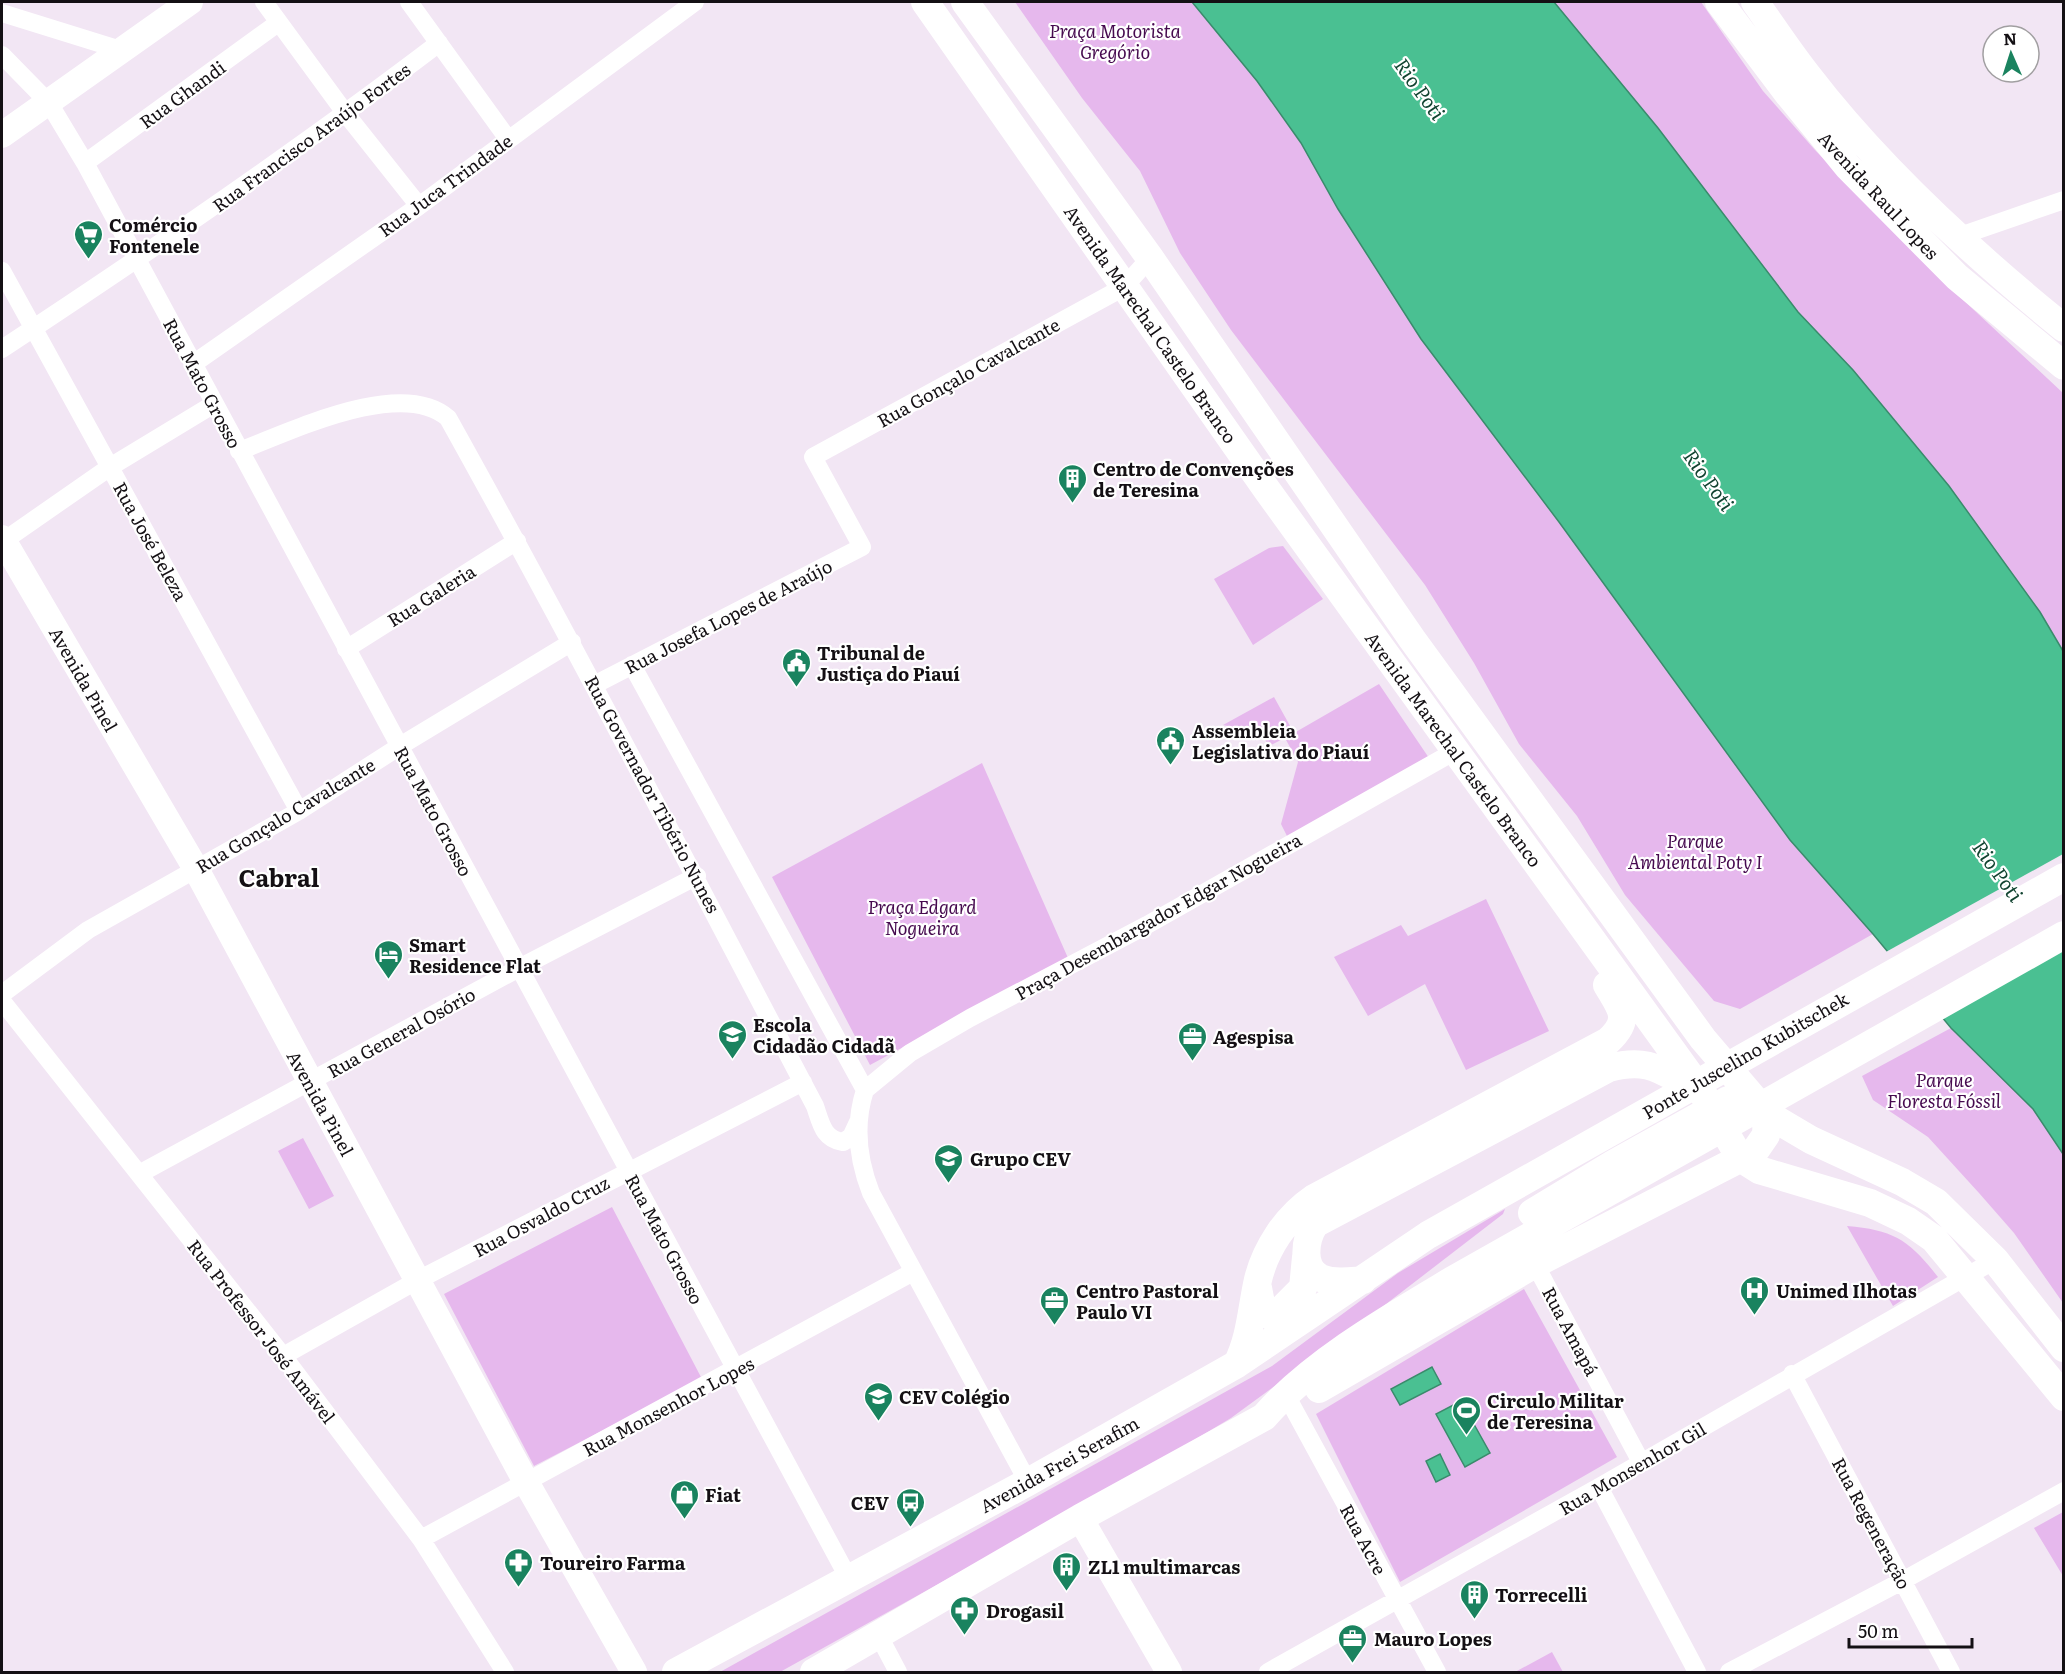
<svg xmlns="http://www.w3.org/2000/svg" width="2065" height="1674" font-family="Literata,serif">
<style>
.green{fill:#e6b8ed}
.water{fill:#4ac092;stroke:#3a8b6c;stroke-width:1.5}
.pier{fill:#f2e6f4}
.lines{fill:none;stroke-linecap:round;stroke-linejoin:round}
.street{stroke:#fff;stroke-width:18}
.secondary{stroke:#fff;stroke-width:26}
.primary{stroke:#fff;stroke-width:28}
.labels{text-anchor:middle;dominant-baseline:central;stroke-width:4.5;stroke-linejoin:round;paint-order:stroke}
.park-label{font-size:18px;font-style:italic;fill:#460a4f;stroke:#fff}
.street-label{font-size:18px;fill:#141014;stroke:#fff}
.poi-label{font-size:18px;font-weight:bold;fill:#141014;stroke:#fff;text-anchor:start}
.water-label{font-size:20px;font-style:italic;fill:#124431;stroke:#fff}
.district-label{font-size:24px;font-weight:bold;fill:#141014;stroke:#fff}
</style>
<rect width="100%" height="100%" fill="#f2e6f4"/>
<path class="green" d="M 1015,2 L 1192,2 L 1257,81 L 1301,143 L 1338,209 L 1421,339 L 1559,522 L 1790,840 L 1873,934 L 1740,1009 L 1714,1001 L 1625,895 L 1577,816 L 1519,744 L 1474,663 L 1425,585 L 1231,330 L 1180,253 L 1140,171 L 1082,98 Z
M 1554,2 L 1701,2 L 1763,91 L 1815,150 L 1945,283 L 2063,393 L 2063,651 L 2040,612 L 1902,428 L 1798,312 L 1658,128 Z
M 1283,546 L 1323,599 L 1253,645 L 1214,579 L 1269,548 Z
M 1379,684 L 1429,758 L 1288,838 L 1281,824 L 1298,762 L 1285,738 L 1269,746 L 1261,733 L 1223,725 L 1274,697 L 1294,733 Z
M 982,763 L 1068,958 L 870,1065 L 772,877 Z
M 1486,899 L 1549,1031 L 1466,1070 L 1425,984 L 1368,1016 L 1334,957 L 1401,925 L 1408,936 Z
M 1951,1028 L 2033,1109 L 2063,1154 L 2063,1303 L 2014,1233 L 1979,1193 L 1928,1137 L 1873,1100 L 1862,1076 Z
M 303,1138 L 334,1196 L 309,1209 L 278,1151 Z
M 612,1207 L 702,1379 L 534,1466 L 444,1294 Z
M 1505,1209 L 1503,1214 L 1364,1321 L 1231,1418 L 1154,1464 L 780,1672 L 720,1672 L 1272,1366 L 1398,1273 Z
M 1847,1226 C 1894,1230 1909,1240 1938,1277 L 1893,1306 Z
M 1524,1289 L 1617,1457 L 1400,1582 L 1316,1414 Z
M 2063,1512 L 2063,1576 L 2034,1528 Z
M 1552,1652 L 1563,1672 L 1515,1672 Z"/>
<path class="water" d="M 1192,2 L 1554,2 L 1658,128 L 1798,312 L 1853,370 L 1949,486 L 2040,612 L 2063,651 L 2063,1154 L 2033,1109 L 1951,1028 L 1873,934 L 1790,840 L 1559,522 L 1421,339 L 1338,209 L 1301,143 L 1257,81 Z
M 1432,1367 L 1441,1384 L 1400,1405 L 1391,1389 Z
M 1461,1401 L 1490,1453 L 1465,1467 L 1436,1414 Z
M 1440,1454 L 1450,1475 L 1436,1482 L 1426,1461 Z"/>
<path class="pier" d="M 2063,854 L 2063,950 L 1940,1020 L 1884,953 Z"/>
<g class="lines">
<path class="street" d="M 264,2 L 346,114 L 419,206
M 409,2 L 508,139
M 2,13 L 121,50
M 2,55 L 49,103 L 85,163 L 849,1579
M 85,163 L 278,23
M 1960,236 L 2064,200
M 2,271 L 299,811
M 2,349 C 151,251 297,151 439,43
M 193,364 L 419,206 L 695,2
M 239,451 C 290,432 401,377 448,418 C 575,646 694,876 815,1106 C 821,1123 823,1139 843,1142 L 851,1137 L 858,1122
M 2,542 L 110,467 L 214,404
M 346,649 L 517,541
M 632,665 L 865,1090 C 854,1124 858,1160 871,1193 L 1028,1482
M 594,685 L 862,547 L 813,457 L 1124,287 L 1150,258
M 2,994 L 88,930 L 299,811 L 400,746 L 572,642
M 2,1001 L 283,1356 L 421,1539 L 505,1672
M 865,1090 L 910,1053 L 970,1018 L 1147,925 L 1457,750
M 139,1174 L 519,968 L 697,876
M 1535,1264 L 1641,1462
M 283,1356 L 418,1280 L 803,1082
M 1792,1374 L 1951,1672
M 1291,1404 L 1437,1672
M 1599,1487 L 1697,1672
M 421,1539 L 913,1272
M 879,1636 L 898,1672
M 1268,1672 L 1599,1487 L 1995,1260
M 1729,1672 L 1904,1580 L 2064,1491"/>
<path class="secondary" d="M 2,135 L 190,2
M 2,538 L 196,869 L 526,1482 L 634,1672
M 1080,1518 L 1169,1672"/>
<path class="primary" d="M 925,2 L 1267,490 L 1702,1092 L 1740,1158 L 1759,1170 L 1870,1203 L 1908,1221 L 1934,1239 L 2064,1397
M 965,2 L 1150,258 L 1412,639 L 1703,1039 L 1767,1114 L 1811,1140 L 1902,1182 L 1936,1202 L 1995,1260 L 2064,1348
M 1719,2 L 1789,95 L 1848,167 L 1957,277 L 2064,366
M 1755,2 C 1772,26 1789,52 1808,76 C 1877,166 1975,256 2064,328
M 1532,1213 L 1613,1164 L 1728,1100
M 1363,1280 C 1350,1281 1333,1284 1321,1278 C 1300,1269 1305,1239 1315,1224 L 1609,1068 C 1649,1057 1661,1071 1696,1089
M 1258,1288 L 1263,1314 L 1275,1316 L 1303,1288 L 1306,1257
M 1237,1364 C 1250,1338 1251,1313 1257,1284 C 1264,1250 1286,1217 1314,1198 L 1608,1041 C 1632,1019 1621,1009 1607,985
M 1319,1389 L 1535,1264 L 1755,1151 L 1766,1135 L 1767,1114
M 676,1672 L 1028,1482 L 1237,1364 L 1428,1235 L 2064,877
M 814,1672 L 1080,1518 L 1264,1417 C 1311,1363 1389,1318 1451,1281 L 2064,935"/>
</g>
<defs>
<symbol id="supermarket-pin" viewBox="-11 -11 22 30"><path d="M0 17L-7.5 6A9.5 9.5 0 1 1 7.5 6Z" fill="#1a835f" stroke="#fff"/><path d="M-6-5.5h2.5l.6 2H6L4.5 2H-2.5L-4.4-4H-6ZM-1.5 3.2a1.3 1.3 0 1 0 .1 0ZM3 3.2a1.3 1.3 0 1 0 .1 0Z" fill="#fff"/></symbol>
<symbol id="building-pin" viewBox="-11 -11 22 30"><path d="M0 17L-7.5 6A9.5 9.5 0 1 1 7.5 6Z" fill="#1a835f" stroke="#fff"/><path d="M-4-6H4V6H1V3H-1V6H-4ZM-2.5-4.3h1.7v1.8h-1.7ZM.8-4.3h1.7v1.8H.8ZM-2.5-1h1.7V.8h-1.7ZM.8-1h1.7V.8H.8Z" fill="#fff"/></symbol>
<symbol id="civic-pin" viewBox="-11 -11 22 30"><path d="M0 17L-7.5 6A9.5 9.5 0 1 1 7.5 6Z" fill="#1a835f" stroke="#fff"/><path d="M-.6-6.5H3V-4.5H.6V-3L4-1V1h2V6H-6V1h2V-1L-.6-3ZM-1.2 2.5V6h2.4V2.5Z" fill="#fff"/></symbol>
<symbol id="hotel-pin" viewBox="-11 -11 22 30"><path d="M0 17L-7.5 6A9.5 9.5 0 1 1 7.5 6Z" fill="#1a835f" stroke="#fff"/><path d="M-6-4.5h1.5V1H6V5H4.5V3h-9V5H-6ZM-4 0a1.8 1.8 0 1 1 3.6 0ZM.5 0V-2.5h3Q6-2.5 6 0Z" fill="#fff"/></symbol>
<symbol id="school-pin" viewBox="-11 -11 22 30"><path d="M0 17L-7.5 6A9.5 9.5 0 1 1 7.5 6Z" fill="#1a835f" stroke="#fff"/><path d="M0-5L7-2L0 1L-7-2ZM-4 1L0 2.5L4 1V4Q0 6-4 4Z" fill="#fff"/></symbol>
<symbol id="office-pin" viewBox="-11 -11 22 30"><path d="M0 17L-7.5 6A9.5 9.5 0 1 1 7.5 6Z" fill="#1a835f" stroke="#fff"/><path d="M-6-3h4V-5.5h4V-3h4V5H-6ZM-1-4.5V-3h2v-1.5ZM-6 0V1H6V0Z" fill="#fff"/></symbol>
<symbol id="hospital-pin" viewBox="-11 -11 22 30"><path d="M0 17L-7.5 6A9.5 9.5 0 1 1 7.5 6Z" fill="#1a835f" stroke="#fff"/><path d="M-5-5h3v3.5h4V-5h3V5h-3V1.5h-4V5h-3Z" fill="#fff"/></symbol>
<symbol id="stadium-pin" viewBox="-11 -11 22 30"><path d="M0 17L-7.5 6A9.5 9.5 0 1 1 7.5 6Z" fill="#1a835f" stroke="#fff"/><path d="M0-5a6.5 5 0 1 0 0 10a6.5 5 0 1 0 0-10ZM-3.5-1.8h7v3.6h-7Z" fill="#fff"/></symbol>
<symbol id="shop-pin" viewBox="-11 -11 22 30"><path d="M0 17L-7.5 6A9.5 9.5 0 1 1 7.5 6Z" fill="#1a835f" stroke="#fff"/><path d="M-5-2.5h2.3a2.7 3.5 0 0 1 5.4 0H5L5.5 6h-11ZM-1.5-2.5h3a1.5 2.3 0 0 0-3 0Z" fill="#fff"/></symbol>
<symbol id="bus-pin" viewBox="-11 -11 22 30"><path d="M0 17L-7.5 6A9.5 9.5 0 1 1 7.5 6Z" fill="#1a835f" stroke="#fff"/><path d="M-5-6H5V4H4V6H2V4H-2V6H-4V4H-5ZM-3.5-4V0h7V-4ZM-3.5 1.2v1.5H-2V1.2ZM2 1.2v1.5H3.5V1.2Z" fill="#fff"/></symbol>
<symbol id="pharmacy-pin" viewBox="-11 -11 22 30"><path d="M0 17L-7.5 6A9.5 9.5 0 1 1 7.5 6Z" fill="#1a835f" stroke="#fff"/><path d="M-2-6h4v4h4v4h-4v4h-4v-4h-4v-4h4Z" fill="#fff"/></symbol>
</defs>
<g fill-rule="evenodd">
<use href="#supermarket-pin" x="72" y="218" width="33" height="45"/>
<use href="#building-pin" x="1056" y="462" width="33" height="45"/>
<use href="#civic-pin" x="780" y="646" width="33" height="45"/>
<use href="#civic-pin" x="1154" y="724" width="33" height="45"/>
<use href="#hotel-pin" x="372" y="938" width="33" height="45"/>
<use href="#school-pin" x="716" y="1018" width="33" height="45"/>
<use href="#office-pin" x="1176" y="1020" width="33" height="45"/>
<use href="#school-pin" x="932" y="1142" width="33" height="45"/>
<use href="#hospital-pin" x="1738" y="1274" width="33" height="45"/>
<use href="#office-pin" x="1038" y="1284" width="33" height="45"/>
<use href="#school-pin" x="862" y="1380" width="33" height="45"/>
<use href="#stadium-pin" x="1450" y="1394" width="33" height="45"/>
<use href="#shop-pin" x="668" y="1478" width="33" height="45"/>
<use href="#bus-pin" x="894" y="1486" width="33" height="45"/>
<use href="#pharmacy-pin" x="502" y="1546" width="33" height="45"/>
<use href="#building-pin" x="1050" y="1550" width="33" height="45"/>
<use href="#building-pin" x="1458" y="1578" width="33" height="45"/>
<use href="#pharmacy-pin" x="948" y="1594" width="33" height="45"/>
<use href="#office-pin" x="1336" y="1622" width="33" height="45"/>
</g>
<g class="labels">
<g class="park-label">
<text x="1115" y="30">Praça Motorista<tspan x="1115" dy="21">Gregório</tspan></text>
<text x="1695" y="840">Parque<tspan x="1695" dy="21">Ambiental Poty I</tspan></text>
<text x="922" y="906">Praça Edgard<tspan x="922" dy="21">Nogueira</tspan></text>
<text x="1944" y="1079">Parque<tspan x="1944" dy="21">Floresta Fóssil</tspan></text>
</g>
<g class="street-label">
<text transform="translate(182 94) rotate(-36)">Rua Ghandi</text>
<text transform="translate(311 137) rotate(-36)">Rua Francisco Araújo Fortes</text>
<text transform="translate(445 185) rotate(-36)">Rua Juca Trindade</text>
<text transform="translate(1879 195) rotate(47)">Avenida Raul Lopes</text>
<text transform="translate(1151 324) rotate(55)">Avenida Marechal Castelo Branco</text>
<text transform="translate(968 372) rotate(-29)">Rua Gonçalo Cavalcante</text>
<text transform="translate(203 383) rotate(62)">Rua Mato Grosso</text>
<text transform="translate(151 541) rotate(61)">Rua José Beleza</text>
<text transform="translate(431 595) rotate(-32)">Rua Galeria</text>
<text transform="translate(728 616) rotate(-27)">Rua Josefa Lopes de Araújo</text>
<text transform="translate(84 679) rotate(60)">Avenida Pinel</text>
<text transform="translate(1454 749) rotate(54)">Avenida Marechal Castelo Branco</text>
<text transform="translate(653 794) rotate(62)">Rua Governador Tibério Nunes</text>
<text transform="translate(434 811) rotate(62)">Rua Mato Grosso</text>
<text transform="translate(285 815) rotate(-31)">Rua Gonçalo Cavalcante</text>
<text transform="translate(1158 916) rotate(-29)">Praça Desembargador Edgar Nogueira</text>
<text transform="translate(401 1032) rotate(-29)">Rua General Osório</text>
<text transform="translate(1745 1055) rotate(-30)">Ponte Juscelino Kubitschek</text>
<text transform="translate(321 1103) rotate(61)">Avenida Pinel</text>
<text transform="translate(541 1216) rotate(-28)">Rua Osvaldo Cruz</text>
<text transform="translate(665 1239) rotate(62)">Rua Mato Grosso</text>
<text transform="translate(262 1331) rotate(52)">Rua Professor José Amável</text>
<text transform="translate(1571 1331) rotate(62)">Rua Amapá</text>
<text transform="translate(668 1406) rotate(-28)">Rua Monsenhor Lopes</text>
<text transform="translate(1059 1464) rotate(-29)">Avenida Frei Serafim</text>
<text transform="translate(1632 1468) rotate(-30)">Rua Monsenhor Gil</text>
<text transform="translate(1872 1523) rotate(62)">Rua Regeneração</text>
<text transform="translate(1364 1539) rotate(62)">Rua Acre</text>
</g>
<g class="poi-label">
<text x="109" y="224">Comércio<tspan x="109" dy="21">Fontenele</tspan></text>
<text x="1093" y="468">Centro de Convenções<tspan x="1093" dy="21">de Teresina</tspan></text>
<text x="817" y="652">Tribunal de<tspan x="817" dy="21">Justiça do Piauí</tspan></text>
<text x="1192" y="730">Assembleia<tspan x="1192" dy="21">Legislativa do Piauí</tspan></text>
<text x="409" y="944">Smart<tspan x="409" dy="21">Residence Flat</tspan></text>
<text x="753" y="1024">Escola<tspan x="753" dy="21">Cidadão Cidadã</tspan></text>
<text x="1213" y="1036">Agespisa</text>
<text x="970" y="1158">Grupo CEV</text>
<text x="1076" y="1290">Centro Pastoral<tspan x="1076" dy="21">Paulo VI</tspan></text>
<text x="1776" y="1290">Unimed Ilhotas</text>
<text x="899" y="1396">CEV Colégio</text>
<text x="1487" y="1400">Circulo Militar<tspan x="1487" dy="21">de Teresina</tspan></text>
<text x="705" y="1494">Fiat</text>
<text x="889" y="1502" text-anchor="end">CEV</text>
<text x="540" y="1562">Toureiro Farma</text>
<text x="1088" y="1566">ZL1 multimarcas</text>
<text x="1495" y="1594">Torrecelli</text>
<text x="986" y="1610">Drogasil</text>
<text x="1374" y="1638">Mauro Lopes</text>
</g>
<g class="water-label">
<text transform="translate(1421 88) rotate(54)">Rio Poti</text>
<text transform="translate(1710 479) rotate(54)">Rio Poti</text>
<text transform="translate(1999 870) rotate(54)">Rio Poti</text>
</g>
<g class="district-label">
<text x="279" y="876">Cabral</text>
</g>
</g>
<rect width="2065" height="1674" fill="none" stroke="#141014" stroke-width="6"/>
<g transform="translate(2011 54) rotate(357)"><circle r="28" fill="#ffffff" stroke="#a19fa1" stroke-width="1.5"/>
<path d="M0-4.5L10 22L0 15L-10 22Z" fill="#1a835f"/>
<text y="-9" font-size="16" font-weight="bold" text-anchor="middle" fill="#141014">N</text>
</g>
<path d="M1849 1638v9h123v-9" fill="none" stroke="#141014" stroke-width="3"/>
<text x="1858" y="1638" font-size="18" fill="#141014" stroke="#ffffff" stroke-width="4.5" paint-order="stroke">50 m</text>
</svg>
